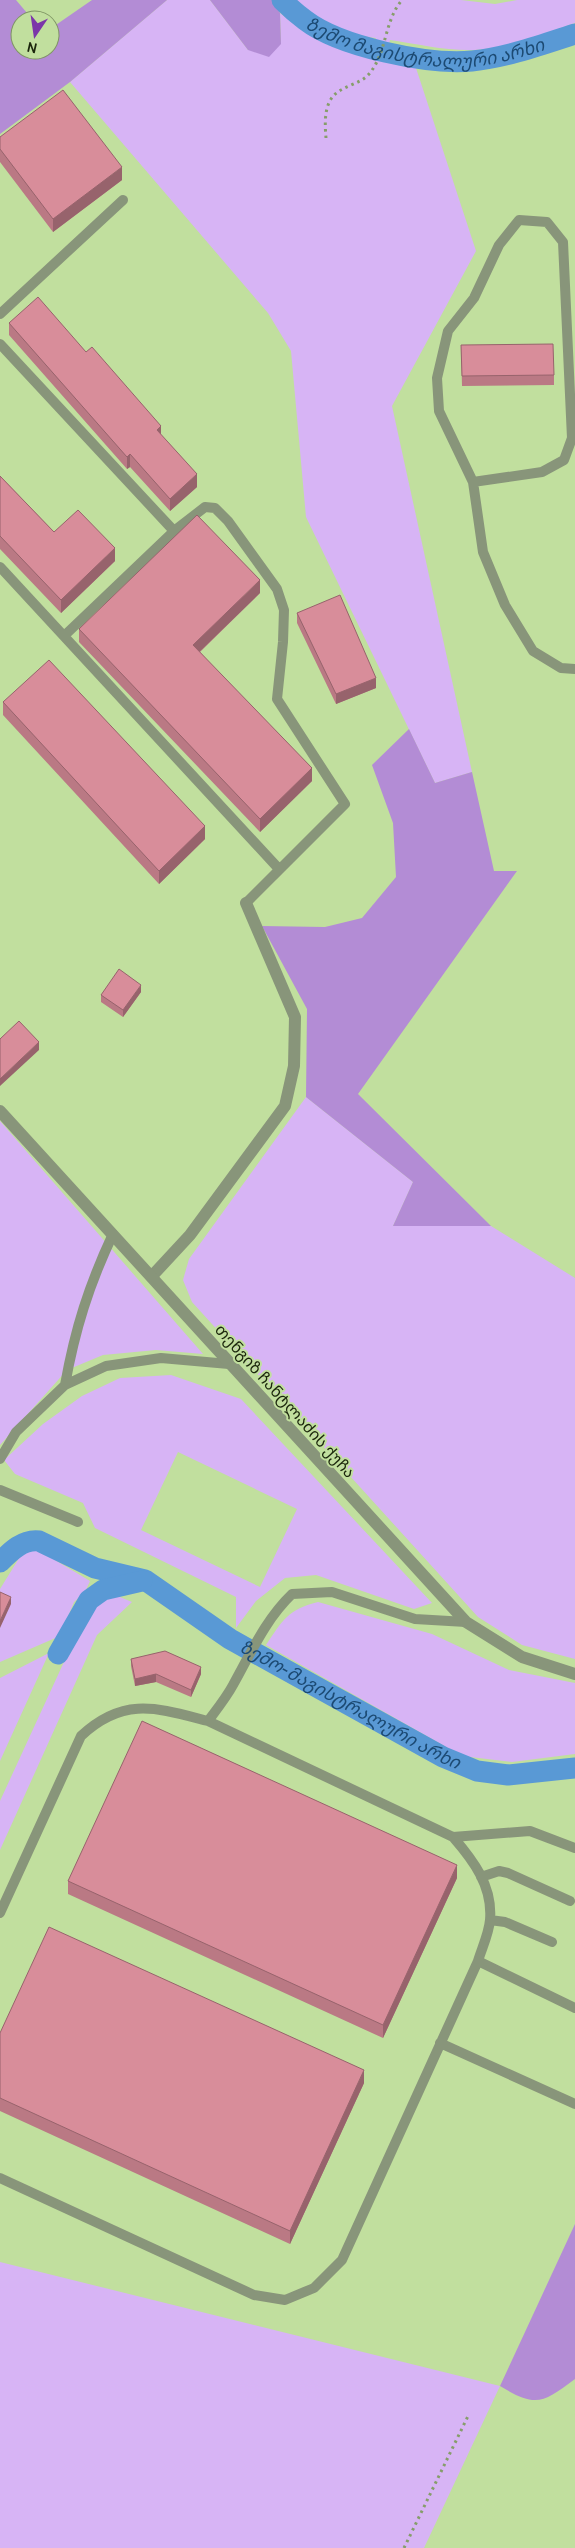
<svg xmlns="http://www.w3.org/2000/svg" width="575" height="2548" font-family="Cabin,'Noto Sans Georgian',sans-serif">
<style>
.green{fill:#d7b4f5;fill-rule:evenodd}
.forest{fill:#b38cd5}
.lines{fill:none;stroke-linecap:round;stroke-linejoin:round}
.canal{stroke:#5999d5;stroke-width:21}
.path{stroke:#869d6a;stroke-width:3;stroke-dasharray:2.5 4;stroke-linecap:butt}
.service{stroke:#88957a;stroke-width:10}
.minor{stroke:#88957a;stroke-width:12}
.tertiary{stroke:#88957a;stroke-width:12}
.wall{fill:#ba7984}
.shaded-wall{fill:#97636c}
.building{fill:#d88d9a;stroke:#97636c}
.labels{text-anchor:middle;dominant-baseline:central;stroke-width:4;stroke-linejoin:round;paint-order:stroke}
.street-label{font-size:16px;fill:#1b260c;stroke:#c1df9e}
.water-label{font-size:18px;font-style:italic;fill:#1c4a73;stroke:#c1df9e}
</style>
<rect width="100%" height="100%" fill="#c1df9e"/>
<path class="green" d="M 167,0 L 210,0 L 248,50 L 281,44 L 280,13 L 305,32 L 371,57 L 376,38 C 343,35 316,21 292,0 L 461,0 L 495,4 L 517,0 L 575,0 L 575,23 C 544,34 508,49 474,50 C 446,51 418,44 390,40 L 385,62 L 416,68 L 476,251 L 392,406 L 472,772 L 435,783 L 306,517 L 291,351 L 268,313 L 70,82 Z
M 306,1097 L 413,1182 L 393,1226 L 491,1226 L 575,1278 L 575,1659 L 522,1645 L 478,1617 L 192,1302 L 183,1280 L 189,1259 Z
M 0,1121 L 203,1354 L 156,1350 L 103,1355 L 67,1370 L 0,1445 Z
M 171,1375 L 241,1399 L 432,1603 L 414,1609 L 316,1575 L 285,1578 L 256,1601 L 236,1628 L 236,1597 L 95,1528 L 83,1503 L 15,1474 L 4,1460 L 43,1424 L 82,1396 L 120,1378 ZM 178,1452 L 297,1509 L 260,1587 L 141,1530 Z
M 28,1549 L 40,1551 L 90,1581 L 85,1592 L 74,1602 L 60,1636 L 0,1662 L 0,1589 L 21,1555 Z
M 115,1595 L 132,1602 L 97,1635 L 0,1850 L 0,1801 L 75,1638 L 94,1605 Z
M 318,1602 L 432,1634 L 509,1670 L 575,1683 L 575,1754 L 512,1762 L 462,1756 L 266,1645 C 283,1620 287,1610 318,1602 Z
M 49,1653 L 0,1761 L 0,1678 Z
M 0,2262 L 500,2386 L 424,2548 L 0,2548 Z"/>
<path class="forest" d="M 0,0 L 16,0 L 33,20 L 20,20 L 20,50 L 50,50 L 50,29 L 92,0 L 167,0 L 70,82 L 0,134 Z
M 210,0 L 273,0 L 280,13 L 281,44 L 269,57 L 248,50 Z
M 409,729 L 435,783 L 472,772 L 494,871 L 517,871 L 358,1094 L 491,1226 L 393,1226 L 413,1182 L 306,1097 L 307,1009 L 262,926 L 325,927 L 362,918 L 396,877 L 393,823 L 372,765 Z
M 575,2224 L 575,2379 C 543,2403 536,2408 500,2386 Z"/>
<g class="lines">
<g class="canal">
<path id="s1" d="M 282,0 C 289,7 297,14 305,20 C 340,47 428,65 472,61 C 508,57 541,45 575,34"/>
<path id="s2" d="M 0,1562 C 11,1551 23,1539 39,1541 L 95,1568 L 145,1580 L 230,1639 L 443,1757 L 477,1771 L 508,1775 L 575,1768"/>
<path d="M 58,1654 L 89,1600 L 103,1590 L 142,1581"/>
</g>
<path class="path" d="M 326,138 C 325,126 324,110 331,99 C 339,86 360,85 369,74 C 387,53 384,21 402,0
M 404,2548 L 469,2414"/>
<path class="service" d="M 0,314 L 123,200
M 0,344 L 174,531 L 64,636
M 473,482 L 542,472 L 564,460 L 572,438 L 563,242 L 547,222 L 519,220 L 499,245 L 474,298 L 448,331 L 437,378 L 439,411 L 473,482 L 483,552 L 505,605 L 533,651 L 561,668 L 575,669
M 174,531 L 205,507 L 215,508 L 228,521 L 277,589 L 284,610 L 283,642 L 277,699 L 345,804 L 246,903
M 0,567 L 279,869
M 65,1385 C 75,1329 89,1285 113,1234
M 0,1459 L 16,1432 L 65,1385 L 106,1366 L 161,1358 L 229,1364
M 0,1490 L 78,1522
M 453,1837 L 530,1831 L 575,1848
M 481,1877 L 499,1871 L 508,1873 L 570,1901
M 0,1913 L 81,1736 C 124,1696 157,1708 208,1721
M 490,1920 L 505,1922 L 552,1942
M 478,1961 L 575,2008
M 440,2043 L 575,2104
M 0,2178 L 254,2295 L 285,2300 L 314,2288 L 342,2260 L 478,1961 C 482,1948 489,1933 490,1920 C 493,1886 473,1860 453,1837 L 208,1721 C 217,1709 226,1698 233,1685 C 251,1653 265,1620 292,1594 L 332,1592 L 415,1619 L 466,1622"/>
<path class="minor" d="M 152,1276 L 190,1235 L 285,1106 L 294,1066 L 295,1017 L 246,903"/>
<path class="tertiary" d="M 0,1111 L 466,1622 L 522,1657 L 575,1674"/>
</g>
<path class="wall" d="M 0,137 L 122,180 L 53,232 L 0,162 Z
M 9,323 L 86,352 L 197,487 L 170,511 L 130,467 L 127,469 L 9,335 Z
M 461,345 L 554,375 L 554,385 L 462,386 Z
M 0,476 L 54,532 L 115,561 L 61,613 L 0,549 Z
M 260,593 L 200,652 L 312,781 L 260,832 L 79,642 L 79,629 Z
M 297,613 L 376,688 L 336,704 L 297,623 Z
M 3,702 L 205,839 L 159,884 L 3,715 Z
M 141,992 L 123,1017 L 101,1002 L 101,995 Z
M 131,1659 L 201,1674 L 191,1697 L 156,1682 L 135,1686 L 131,1666 Z
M 457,1878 L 383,2038 L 68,1894 L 68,1881 Z
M 0,2033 L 364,2083 L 290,2244 L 0,2111 Z"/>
<path class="shaded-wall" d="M 122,167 L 122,180 L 53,232 L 53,219 Z
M 161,426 L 161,439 L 157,430 Z
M 130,454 L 130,467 L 127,469 L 127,457 Z
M 197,474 L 197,487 L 170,511 L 170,499 Z
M 115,548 L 115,561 L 61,613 L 61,600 Z
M 260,580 L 260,593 L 193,658 L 193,645 Z
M 376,678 L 376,688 L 336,704 L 336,694 Z
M 312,768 L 312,781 L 260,832 L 260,819 Z
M 205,826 L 205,839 L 159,884 L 159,871 Z
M 141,985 L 141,992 L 123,1017 L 123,1010 Z
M 39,1042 L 39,1050 L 0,1086 L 0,1079 Z
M 11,1597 L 11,1604 L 0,1628 L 0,1621 Z
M 201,1667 L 201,1674 L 191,1697 L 191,1690 Z
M 156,1674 L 156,1682 L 135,1686 L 135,1679 Z
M 457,1865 L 457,1878 L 383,2038 L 383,2025 Z
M 364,2070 L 364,2083 L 290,2244 L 290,2231 Z"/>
<path class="building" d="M 63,90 L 122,167 L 53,219 L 0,149 L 0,137 Z
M 38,297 L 86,352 L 92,347 L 161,426 L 157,430 L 197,474 L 170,499 L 130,454 L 127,457 L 9,323 Z
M 553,344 L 554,375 L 462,376 L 461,345 Z
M 0,476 L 54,532 L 78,510 L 115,548 L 61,600 L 0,536 Z
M 197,515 L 260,580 L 193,645 L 312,768 L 260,819 L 79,629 Z
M 340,595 L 376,678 L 336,694 L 297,613 Z
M 49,660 L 205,826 L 159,871 L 3,702 Z
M 119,969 L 141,985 L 123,1010 L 101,995 Z
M 19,1021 L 39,1042 L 0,1079 L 0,1039 Z
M 0,1592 L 11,1597 L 0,1621 Z
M 165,1651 L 201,1667 L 191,1690 L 156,1674 L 135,1679 L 131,1659 Z
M 142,1721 L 457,1865 L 383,2025 L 68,1881 Z
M 49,1927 L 364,2070 L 290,2231 L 0,2098 L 0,2033 Z"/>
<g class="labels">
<g class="street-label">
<text transform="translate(285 1401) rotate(48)">თენგიზ ჩანტლაძის ქუჩა</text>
</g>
<g class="water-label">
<text stroke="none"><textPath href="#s1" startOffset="156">ზემო მაგისტრალური არხი</textPath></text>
<text stroke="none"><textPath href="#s2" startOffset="400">ზემო-მაგისტრალური არხი</textPath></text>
</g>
</g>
<g transform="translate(35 35) rotate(193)"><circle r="24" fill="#c1df9e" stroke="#7f9564"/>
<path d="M0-4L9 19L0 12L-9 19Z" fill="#7b36a9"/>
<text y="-8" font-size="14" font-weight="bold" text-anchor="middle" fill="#1b260c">N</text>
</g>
</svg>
